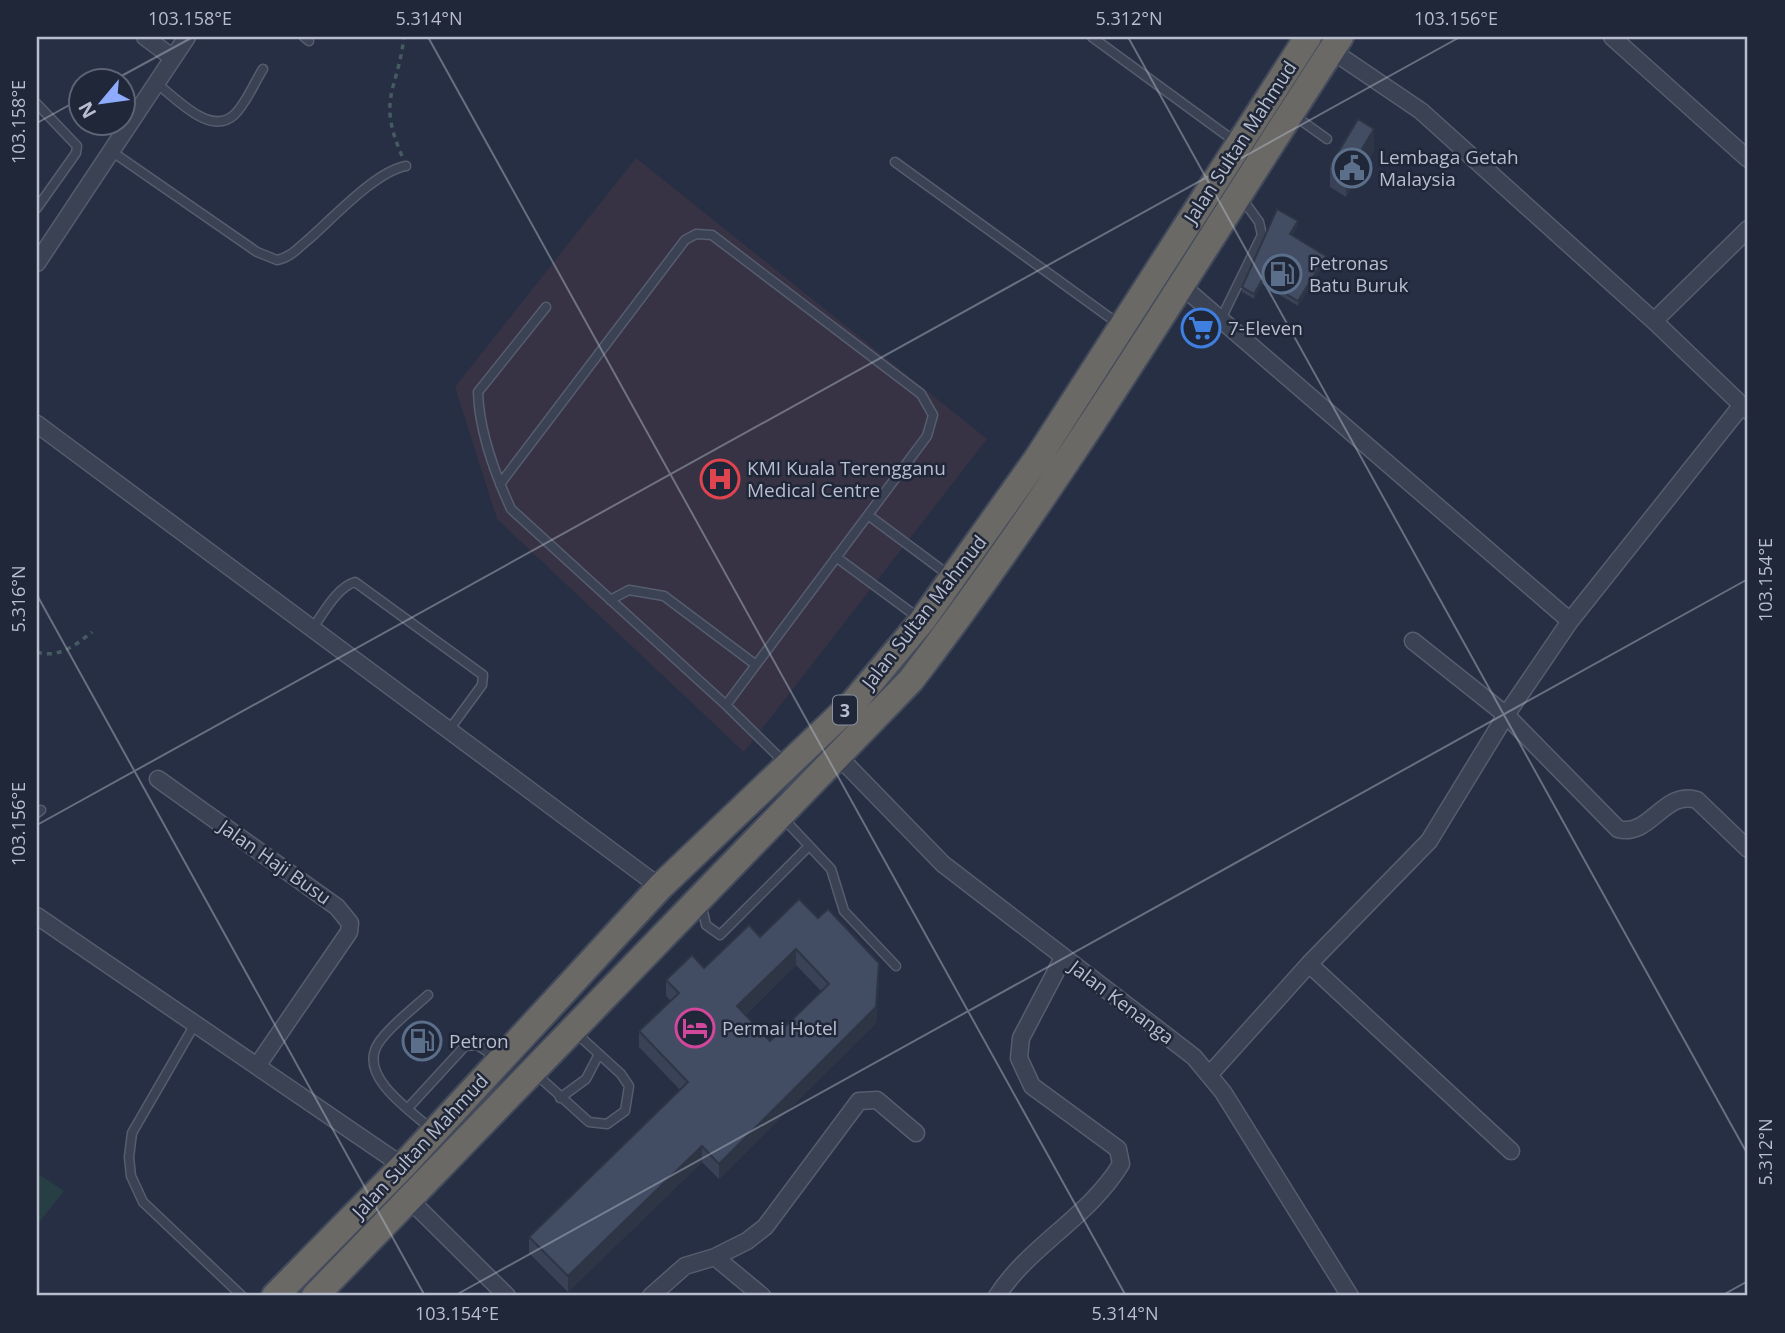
<svg xmlns="http://www.w3.org/2000/svg" width="1785" height="1333" font-family="'Open Sans',sans-serif">
<style>
.medical{fill:#373344}
.green{fill:#283e45}
.lines{fill:none;stroke-linecap:round;stroke-linejoin:round}
.service-casing{stroke:#565d6e;stroke-width:11}
.minor-casing{stroke:#565d6e;stroke-width:19}
.trunk-casing{stroke:#424a5b;stroke-width:30}
.path{stroke:#465b61;stroke-width:3.5;stroke-dasharray:5 5;stroke-linecap:butt}
.service{stroke:#3b4254;stroke-width:8}
.minor{stroke:#3b4254;stroke-width:16}
.trunk{stroke:#6a6966;stroke-width:26}
.wall{fill:#394256;fill-rule:evenodd}
.shaded-wall{fill:#2e3646}
.building{fill:#424d64;stroke:#2e3646;stroke-width:2;fill-rule:evenodd}
.ticks{fill:none;stroke:#b8becd;stroke-width:2;stroke-opacity:0.45}
.labels{text-anchor:middle;dominant-baseline:central;stroke-width:5;stroke-linejoin:round;paint-order:stroke}
.shield{fill:#1f2739;stroke:#8a91a1;stroke-width:2}
.shield-label{font-size:18px;font-weight:bold;fill:#b8becd}
.street-label{font-size:19px;fill:#b8becd;stroke:#1f2739}
.poi-label{font-size:19px;fill:#b8becd;stroke:#1f2739;text-anchor:start}
.neatline{fill:none;stroke:#b8becd;stroke-width:2.5}
.ticks-label{font-size:18px;text-anchor:middle;fill:#b8becd}
</style>
<rect width="100%" height="100%" fill="#262f44"/>
<path class="medical" d="M 636,158 L 987,439 L 744,752 L 497,519 L 455,387 Z"/>
<path class="green" d="M 37,1173 L 64,1191 L 37,1225 Z"/>
<g class="lines">
<defs>
<path id="service" d="M 304,37 L 309,41
M 1092,37 L 1237,143
M 156,83 C 175,97 210,137 234,115 C 246,104 254,83 263,69
M 37,104 L 77,146 L 76,153 L 37,208
M 1295,116 L 1327,139
M 111,151 L 257,252 L 277,260 C 290,258 299,247 309,239 C 333,218 376,171 406,166
M 895,162 L 1120,325
M 546,307 L 478,392 C 479,431 495,474 511,509 L 726,705 L 786,764
M 1221,319 L 1262,235 L 1259,222 L 1241,197
M 500,484 L 685,240 L 696,234 L 712,235 L 921,394 L 933,415 L 927,436 L 726,705
M 868,515 L 950,576
M 836,557 L 920,619
M 610,600 L 629,590 L 664,596 L 756,665
M 312,629 C 323,614 337,587 355,582 L 483,675 L 482,685 L 449,730
M 37,813 L 41,810
M 783,818 L 831,869 L 844,911 L 896,966
M 702,907 L 706,925 L 720,935 L 809,846
M 428,995 C 415,1007 380,1034 375,1050 C 364,1081 413,1112 432,1130
M 195,1024 L 132,1133 L 129,1157 L 131,1176 L 143,1202 L 242,1296
M 536,1074 L 589,1122 L 607,1124 L 625,1111 L 629,1086 L 621,1074 L 576,1033
M 560,1098 L 586,1079 L 599,1054
M 408,1108 L 465,1046 L 477,1045 L 497,1058"/>
<path id="minor" d="M 145,37 L 173,58
M 1612,37 L 1748,159
M 1331,50 L 1421,111 L 1654,321 L 1748,411
M 37,263 L 187,37
M 1182,286 L 1570,621
M 1654,321 L 1748,229
M 37,424 L 660,887
M 1413,641 L 1506,715 L 1618,829 C 1650,838 1664,789 1697,800 L 1748,849
M 838,756 L 943,864 L 1194,1057 L 1223,1092 L 1350,1296
M 158,779 L 337,907 L 350,923 L 349,932 L 257,1066
M 37,916 L 403,1166
M 1309,964 L 1511,1151
M 1210,1074 L 1309,964 L 1429,841 L 1506,715 L 1570,621 L 1742,405
M 409,1199 L 507,1296
M 715,1257 L 762,1296
M 651,1296 L 685,1266 L 715,1257 L 747,1241 L 765,1227 L 859,1101 L 877,1100 L 916,1133
M 997,1296 C 1029,1246 1090,1216 1121,1164 L 1118,1149 L 1032,1086 L 1019,1058 L 1021,1038 L 1063,958"/>
<path id="trunk" d="M 275,1296 L 403,1166 L 660,887 L 854,702 L 922,621 L 1037,459 L 1308,37
M 315,1296 L 911,680 C 1068,475 1199,253 1340,37"/>
</defs>
<use href="#service" class="service-casing"/>
<use href="#minor" class="minor-casing"/>
<use href="#trunk" class="trunk-casing"/>
<path class="path" d="M 402,156 C 377,98 397,93 404,37
M 37,652 C 58,659 76,645 92,632"/>
<use href="#service" class="service"/>
<use href="#minor" class="minor"/>
<use href="#trunk" class="trunk"/>
</g>
<path class="wall" d="M 1374,150 L 1346,197 L 1330,187 L 1330,166 Z
M 1298,226 L 1292,235 L 1326,261 L 1298,306 L 1262,284 L 1254,299 L 1242,292 L 1242,287 Z
M 818,918 L 879,979 L 876,1023 L 719,1179 L 702,1162 L 568,1292 L 529,1253 L 529,1237 L 680,1090 L 639,1047 L 639,1031 L 671,1001 L 666,996 L 666,980 L 704,968 L 760,937 ZM 796,965 L 822,992 L 770,1041 L 745,1015 Z"/>
<path class="shaded-wall" d="M 1374,129 L 1374,150 L 1346,197 L 1346,176 Z
M 1298,221 L 1298,226 L 1290,239 L 1290,234 Z
M 1326,256 L 1326,261 L 1298,306 L 1298,301 Z
M 1262,280 L 1262,284 L 1254,299 L 1254,294 Z
M 796,949 L 796,965 L 737,1022 L 737,1006 Z
M 879,963 L 879,979 L 876,1023 L 719,1179 L 719,1164 Z
M 702,1146 L 702,1162 L 568,1292 L 568,1276 Z"/>
<path class="building" d="M 1358,119 L 1374,129 L 1346,176 L 1330,166 Z
M 1277,209 L 1298,221 L 1290,234 L 1326,256 L 1298,301 L 1262,280 L 1254,294 L 1242,287 Z
M 799,899 L 818,918 L 828,909 L 879,963 L 876,1007 L 719,1164 L 702,1146 L 568,1276 L 529,1237 L 688,1082 L 639,1031 L 679,993 L 666,980 L 692,955 L 704,968 L 749,925 L 760,937 ZM 796,949 L 829,984 L 770,1041 L 737,1006 Z"/>
<path class="ticks" d="M 428,37 L 1126,1296M 1128,37 L 1748,1155M 114,80 L 193,37M 37,123 L 80,99M 37,595 L 425,1296M 37,825 L 1460,37M 454,1296 L 1748,579M 1721,1296 L 1748,1281"/>
<defs>
<symbol id="civic-ring" viewBox="-11 -11 22 22"><circle r="9.5" fill="#1f2739" stroke="#5c6f8a" stroke-width="1.5"/><path d="M-.6-6.5H3V-4.5H.6V-3L4-1V1h2V6H-6V1h2V-1L-.6-3ZM-1.2 2.5V6h2.4V2.5Z" fill="#5c6f8a"/></symbol>
<symbol id="fuel-ring" viewBox="-11 -11 22 22"><circle r="9.5" fill="#1f2739" stroke="#5c6f8a" stroke-width="1.5"/><path d="M-5.5-6h7V0h2V4h1.3V-2.5L3-4.5l.8-.8L6-3V5H2.5V1h-1V6h-7ZM-4.2-4.7v3.2H.2V-4.7Z" fill="#5c6f8a"/></symbol>
<symbol id="supermarket-ring" viewBox="-11 -11 22 22"><circle r="9.5" fill="#1f2739" stroke="#3f7fe0" stroke-width="1.5"/><path d="M-6-5.5h2.5l.6 2H6L4.5 2H-2.5L-4.4-4H-6ZM-1.5 3.2a1.3 1.3 0 1 0 .1 0ZM3 3.2a1.3 1.3 0 1 0 .1 0Z" fill="#3f7fe0"/></symbol>
<symbol id="hospital-ring" viewBox="-11 -11 22 22"><circle r="9.5" fill="#1f2739" stroke="#e0444e" stroke-width="1.5"/><path d="M-5-5h3v3.5h4V-5h3V5h-3V1.5h-4V5h-3Z" fill="#e0444e"/></symbol>
<symbol id="hotel-ring" viewBox="-11 -11 22 22"><circle r="9.5" fill="#1f2739" stroke="#d1479c" stroke-width="1.5"/><path d="M-6-4.5h1.5V1H6V5H4.5V3h-9V5H-6ZM-4 0a1.8 1.8 0 1 1 3.6 0ZM.5 0V-2.5h3Q6-2.5 6 0Z" fill="#d1479c"/></symbol>
</defs>
<g fill-rule="evenodd">
<use href="#civic-ring" x="1330" y="146" width="44" height="44"/>
<use href="#fuel-ring" x="1260" y="252" width="44" height="44"/>
<use href="#supermarket-ring" x="1179" y="306" width="44" height="44"/>
<use href="#hospital-ring" x="698" y="457" width="44" height="44"/>
<use href="#hotel-ring" x="673" y="1006" width="44" height="44"/>
<use href="#fuel-ring" x="400" y="1019" width="44" height="44"/>
</g>
<g class="labels">
<rect class="shield" x="833" y="695.5" width="24" height="29" rx="5"/>
<g class="shield-label">
<text x="845" y="710">3</text>
</g>
<g class="street-label">
<text transform="translate(1240 142) rotate(-57)">Jalan Sultan Mahmud</text>
<text transform="translate(924 612) rotate(-52)">Jalan Sultan Mahmud</text>
<text transform="translate(275 862) rotate(35)">Jalan Haji Busu</text>
<text transform="translate(1122 1002) rotate(37)">Jalan Kenanga</text>
<text transform="translate(420 1146) rotate(-47)">Jalan Sultan Mahmud</text>
</g>
<g class="poi-label">
<text x="1379" y="157">Lembaga Getah<tspan x="1379" dy="22">Malaysia</tspan></text>
<text x="1309" y="263">Petronas<tspan x="1309" dy="22">Batu Buruk</tspan></text>
<text x="1228" y="328">7-Eleven</text>
<text x="747" y="468">KMI Kuala Terengganu<tspan x="747" dy="22">Medical Centre</tspan></text>
<text x="722" y="1028">Permai Hotel</text>
<text x="449" y="1041">Petron</text>
</g>
</g>
<rect width="1785" height="1333" fill="none" stroke="#1f2739" stroke-width="77"/>
<g transform="translate(102 102) rotate(241)"><circle r="33" fill="#1f2739" stroke="#5c6374" stroke-width="2"/>
<path d="M0-5L12 26L0 18L-12 26Z" fill="#8eabfd"/>
<text y="-10" font-size="19" font-weight="bold" text-anchor="middle" fill="#b8becd">N</text>
</g>
<rect x="38" y="38" width="1708" height="1256" class="neatline"/>
<g class="ticks-label">
<text x="190" y="25">103.158°E</text>
<text x="429" y="25">5.314°N</text>
<text x="1129" y="25">5.312°N</text>
<text x="1456" y="25">103.156°E</text>
<text transform="translate(19 122) rotate(-90)" y="6">103.158°E</text>
<text transform="translate(1766 580) rotate(-90)" y="6">103.154°E</text>
<text transform="translate(19 599) rotate(-90)" y="6">5.316°N</text>
<text transform="translate(19 824) rotate(-90)" y="6">103.156°E</text>
<text transform="translate(1766 1152) rotate(-90)" y="6">5.312°N</text>
<text x="457" y="1320">103.154°E</text>
<text x="1125" y="1320">5.314°N</text>
</g>
</svg>
